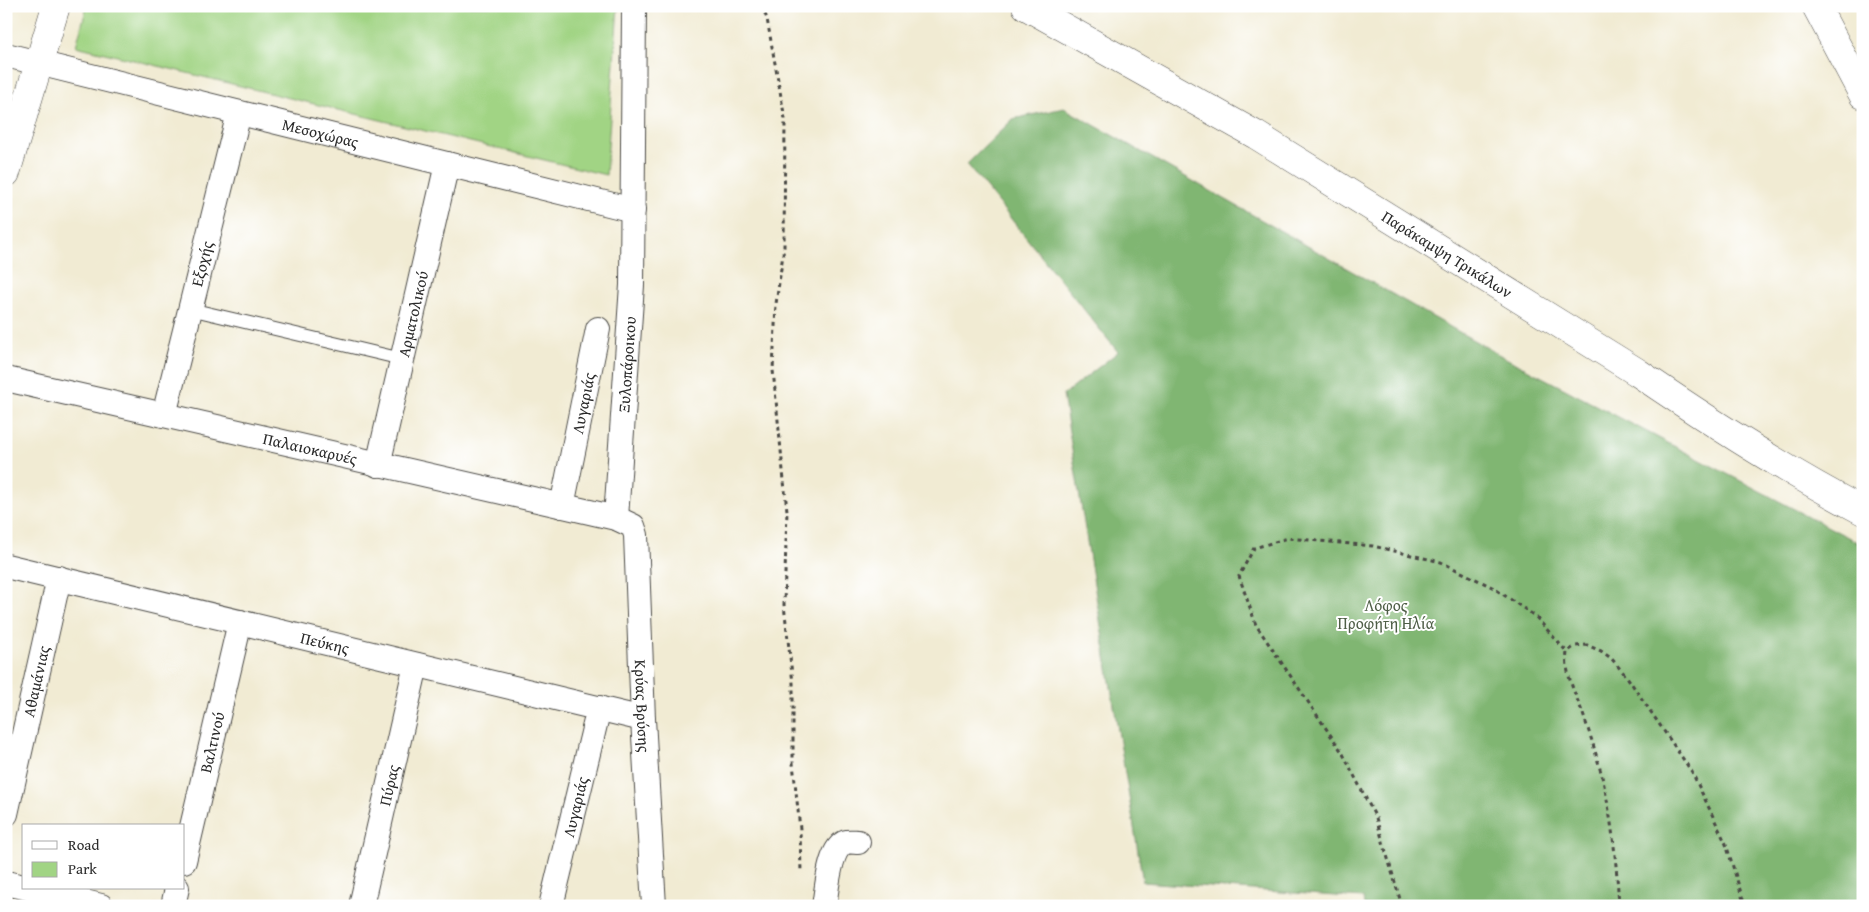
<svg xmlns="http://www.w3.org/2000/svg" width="1869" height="912" font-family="'Gentium Book Plus',serif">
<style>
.green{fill:#a1d484;stroke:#668058}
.forest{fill:#80b672;stroke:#56704e}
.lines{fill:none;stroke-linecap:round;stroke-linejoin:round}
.lane-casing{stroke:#494844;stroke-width:14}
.street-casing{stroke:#494844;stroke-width:26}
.secondary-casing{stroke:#494844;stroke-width:29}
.primary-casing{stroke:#494844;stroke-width:29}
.path{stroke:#494844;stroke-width:3;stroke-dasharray:4 4;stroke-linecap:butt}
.lane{stroke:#fff;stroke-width:12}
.street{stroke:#fff;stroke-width:24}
.secondary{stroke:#fff;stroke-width:28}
.primary{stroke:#fff;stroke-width:28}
.labels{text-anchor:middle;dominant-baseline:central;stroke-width:4;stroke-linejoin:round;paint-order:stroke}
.street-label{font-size:16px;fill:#2b2b2b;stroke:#fff}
.park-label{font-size:16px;fill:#4e5e46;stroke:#fff}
</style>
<rect width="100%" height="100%" fill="#fff"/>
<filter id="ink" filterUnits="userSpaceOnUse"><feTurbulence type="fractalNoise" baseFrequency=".02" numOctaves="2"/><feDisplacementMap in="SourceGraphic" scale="10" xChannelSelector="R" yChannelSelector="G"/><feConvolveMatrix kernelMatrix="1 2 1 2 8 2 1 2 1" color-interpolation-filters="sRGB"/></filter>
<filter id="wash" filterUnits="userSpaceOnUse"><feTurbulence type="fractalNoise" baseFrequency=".0096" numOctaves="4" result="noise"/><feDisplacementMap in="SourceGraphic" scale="20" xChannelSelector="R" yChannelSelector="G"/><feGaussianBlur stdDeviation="1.12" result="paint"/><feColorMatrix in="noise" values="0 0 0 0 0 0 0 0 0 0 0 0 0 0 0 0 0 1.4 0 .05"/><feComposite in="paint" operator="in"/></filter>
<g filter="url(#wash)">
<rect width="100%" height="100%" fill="#f1ebd3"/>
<path class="green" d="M 87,6 L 618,6 L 606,175 L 76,46 Z"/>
<path class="forest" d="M 1064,108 L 1498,354 L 1863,545 L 1863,906 L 1364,906 L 1363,898 L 1143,882 L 1063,395 L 1118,352 L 967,164 L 1013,119 Z"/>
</g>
<g filter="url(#ink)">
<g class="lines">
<defs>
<path id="lane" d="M 190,309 L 402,359"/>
<g id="street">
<path id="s1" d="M 6,55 L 633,210"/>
<path id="s2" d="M 6,379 L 616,518 L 633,526 L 636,535 L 643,719 L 654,906"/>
<path id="s3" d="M 164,415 L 239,113"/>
<path id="s4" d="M 378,465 L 447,164"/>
<path id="s5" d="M 562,506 L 598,329"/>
<path id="s6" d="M 616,518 L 632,285 L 634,6"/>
<path id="s7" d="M 6,566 L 643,719"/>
<path id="s8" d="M 6,814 L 59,578"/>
<path id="s9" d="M 184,861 L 240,622"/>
<path d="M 6,883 L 24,887"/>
<path d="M 28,888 L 101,906"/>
<path d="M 173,906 L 177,888"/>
<path id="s10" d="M 361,906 L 416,665"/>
<path id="s11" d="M 551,906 L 599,708"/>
<path d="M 824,906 C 827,890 829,848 846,842 C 849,841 855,842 858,842"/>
</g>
<path id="secondary" d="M 1816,6 L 1863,95
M 6,173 L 56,6"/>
<g id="primary">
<path id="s12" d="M 1026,6 L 1256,135 L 1637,372 C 1710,422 1785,470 1863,511"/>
</g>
</defs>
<use href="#lane" class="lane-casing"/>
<use href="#street" class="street-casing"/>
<use href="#secondary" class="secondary-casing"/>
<use href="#primary" class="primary-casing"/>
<path class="path" d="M 762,6 L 767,19 L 785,119 L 784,247 L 776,304 L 773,370 L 787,511 L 784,605 L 793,683 L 793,763 L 800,829 L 801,873
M 1402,906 L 1376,818 L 1342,752 L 1256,625 L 1239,576 L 1254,548 L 1288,538 L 1373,546 L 1441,562 L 1492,587 L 1535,616 L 1567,652
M 1619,906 C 1616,856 1611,806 1597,758 C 1593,743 1588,729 1583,714 C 1576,695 1564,673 1567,652 L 1575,646 L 1587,645 L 1601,651 L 1611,658 L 1627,677 L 1692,772 L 1726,844 L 1745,906
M 1855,906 L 1863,889"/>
<use href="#lane" class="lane"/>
<use href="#street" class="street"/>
<use href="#secondary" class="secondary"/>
<use href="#primary" class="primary"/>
</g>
</g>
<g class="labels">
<g class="street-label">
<text stroke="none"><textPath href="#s1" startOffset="324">Μεσοχώρας</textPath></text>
<text stroke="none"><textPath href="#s12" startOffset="489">Παράκαμψη Τρικάλων</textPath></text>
<text stroke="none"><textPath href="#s3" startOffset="156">Εξοχής</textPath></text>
<text stroke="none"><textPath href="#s4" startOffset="155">Αρματολικού</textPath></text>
<text stroke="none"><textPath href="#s6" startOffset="154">Ξυλοπάροικου</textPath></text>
<text stroke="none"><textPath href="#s5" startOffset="105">Λυγαριάς</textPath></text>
<text stroke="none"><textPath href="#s2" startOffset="312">Παλαιοκαρυές</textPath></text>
<text stroke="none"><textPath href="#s7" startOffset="328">Πεύκης</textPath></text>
<text stroke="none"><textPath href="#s8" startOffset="136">Αθαμάνιας</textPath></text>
<text stroke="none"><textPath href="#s2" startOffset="825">Κρύας Βρύσης</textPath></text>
<text stroke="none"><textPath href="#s9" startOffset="122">Βαλτινού</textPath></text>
<text stroke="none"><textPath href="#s10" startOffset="124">Πύρας</textPath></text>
<text stroke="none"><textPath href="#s11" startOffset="102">Λυγαριάς</textPath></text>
</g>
<g class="park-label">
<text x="1386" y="605">Λόφος<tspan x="1386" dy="18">Προφήτη Ηλία</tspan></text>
</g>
</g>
<rect width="1869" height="912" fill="none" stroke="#fff" stroke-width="25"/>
<rect x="22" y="824" width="162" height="65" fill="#ffffff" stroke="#aaaaaa"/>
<rect x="32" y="841" width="25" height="8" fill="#ffffff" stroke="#aaaaaa"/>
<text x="68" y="850" font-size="15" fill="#2b2b2b">Road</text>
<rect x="32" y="862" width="25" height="15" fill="#a1d484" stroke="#aaaaaa"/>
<text x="68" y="874" font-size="15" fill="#2b2b2b">Park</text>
</svg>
